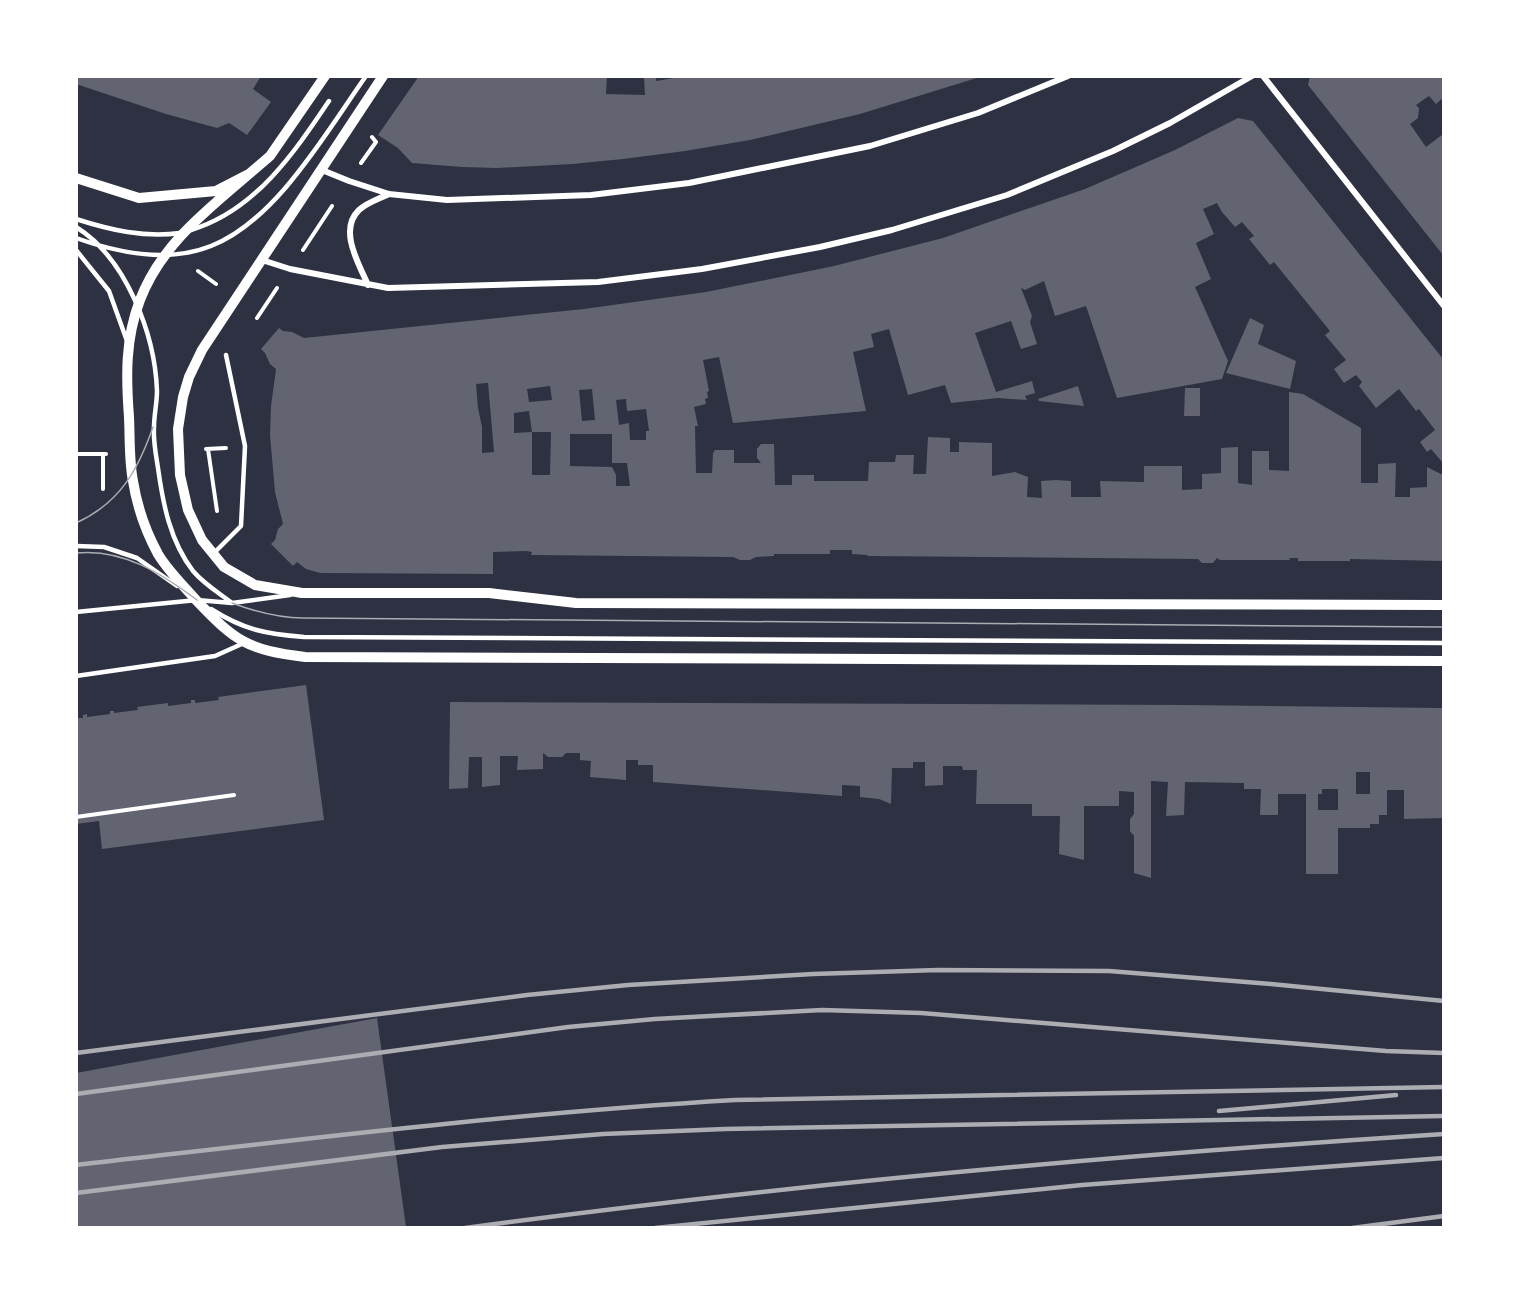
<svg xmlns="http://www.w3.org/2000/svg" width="1520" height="1304" font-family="'Sofia Sans Condensed',sans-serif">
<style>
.building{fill:#626471;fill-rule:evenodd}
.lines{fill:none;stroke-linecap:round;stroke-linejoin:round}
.path{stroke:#fff;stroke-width:4}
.service{stroke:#fff;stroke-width:4.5}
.minor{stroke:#fff;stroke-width:6}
.tertiary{stroke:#fff;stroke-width:10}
.tram{stroke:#abadb3;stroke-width:1.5}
.rail{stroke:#abadb3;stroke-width:4.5}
</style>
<rect width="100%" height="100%" fill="#2d3142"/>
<path class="building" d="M 76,76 L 261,76 L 253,89 L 271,102 L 247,135 L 229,123 L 217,128 L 166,114 L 76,84 Z
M 419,76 L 607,76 L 606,94 L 645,95 L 644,76 L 656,76 L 656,81 L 674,78 L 674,76 L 980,77 L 860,114 L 750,140 L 685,151 L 623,159 L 572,164 L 497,168 L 462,167 L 412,163 L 398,148 L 378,135 Z
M 1310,76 L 1443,76 L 1443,98 L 1436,104 L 1429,96 L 1416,105 L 1419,108 L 1418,118 L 1410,124 L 1426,147 L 1443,134 L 1443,255 L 1308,85 Z
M 1238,118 L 1253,121 L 1443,359 L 1443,463 L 1431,449 L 1427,452 L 1420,442 L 1435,430 L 1419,409 L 1416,411 L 1399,389 L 1376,408 L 1359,386 L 1362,382 L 1356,375 L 1344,383 L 1334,369 L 1346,360 L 1325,335 L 1330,331 L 1274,262 L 1270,265 L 1249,239 L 1254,236 L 1242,222 L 1235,227 L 1222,212 L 1217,203 L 1203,209 L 1214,234 L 1196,243 L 1211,279 L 1195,287 L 1228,361 L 1222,379 L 1117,398 L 1086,306 L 1055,316 L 1044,281 L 1025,290 L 1021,288 L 1032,316 L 1030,322 L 1037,344 L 1021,349 L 1011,321 L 975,333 L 996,392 L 1032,381 L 1035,393 L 1025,396 L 1027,400 L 998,398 L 951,403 L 945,385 L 908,395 L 889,329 L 871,334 L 874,347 L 853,352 L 866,411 L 733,423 L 719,357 L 703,360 L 709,391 L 707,392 L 708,398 L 705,399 L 706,404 L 694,407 L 698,426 L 695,426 L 696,473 L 712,473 L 713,453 L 715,450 L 734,450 L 734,463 L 761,463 L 757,458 L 757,449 L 761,444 L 774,444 L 775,485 L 792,485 L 792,475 L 814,475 L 814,481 L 868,481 L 869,462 L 895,462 L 896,455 L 914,455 L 913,474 L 926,474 L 928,437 L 950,438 L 950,452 L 959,452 L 959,442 L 992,443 L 992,476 L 1015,472 L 1028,477 L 1027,497 L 1042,498 L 1041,481 L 1056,480 L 1071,481 L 1071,497 L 1101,497 L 1100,481 L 1144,482 L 1144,466 L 1182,466 L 1182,490 L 1202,489 L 1202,474 L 1221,473 L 1221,448 L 1238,447 L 1238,483 L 1252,485 L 1252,451 L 1269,451 L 1269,470 L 1289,471 L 1289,392 L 1303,394 L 1361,428 L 1361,483 L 1378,483 L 1378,464 L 1396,463 L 1395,497 L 1410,497 L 1410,488 L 1427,487 L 1427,467 L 1443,475 L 1443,561 L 1350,559 L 1350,561 L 1298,561 L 1298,558 L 1289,558 L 1290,560 L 1220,560 L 1217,558 L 1213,563 L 1202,563 L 1198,559 L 867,556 L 868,555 L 852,554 L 852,550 L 830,550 L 830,554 L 774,554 L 774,556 L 756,557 L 750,560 L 740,560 L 733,557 L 531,555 L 532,552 L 526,551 L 493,552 L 493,574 L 320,573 L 306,569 L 297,562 L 293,566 L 271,544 L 275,540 L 278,529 L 283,524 L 275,492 L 270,435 L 271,406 L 276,369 L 270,364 L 265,353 L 261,349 L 279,328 L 283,331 L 292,332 L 304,338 L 584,309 L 706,292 L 834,266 L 943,238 L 1085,189 L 1175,150 ZM 486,383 L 488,383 L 494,452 L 482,453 L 482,427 L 478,408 L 476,384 ZM 550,386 L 552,400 L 529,402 L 527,389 ZM 592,389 L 595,420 L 582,421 L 579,390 ZM 626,399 L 627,411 L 646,409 L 649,431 L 646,431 L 646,440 L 630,440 L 629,423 L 619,425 L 616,400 ZM 529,411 L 532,432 L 551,432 L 550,475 L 532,475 L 532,432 L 514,433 L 514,413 ZM 570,434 L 612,434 L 612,463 L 627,463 L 630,486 L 616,486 L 616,475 L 612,467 L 570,466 Z
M 1250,318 L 1264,325 L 1258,344 L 1296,361 L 1290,389 L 1226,373 Z
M 1078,386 L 1084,406 L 1039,401 L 1038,399 Z
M 1185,388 L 1200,388 L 1200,416 L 1184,416 Z
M 306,685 L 324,820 L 102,849 L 99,821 L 76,824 L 76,718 L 83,718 L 83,715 L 87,714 L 87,717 L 110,714 L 110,711 L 114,711 L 114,713 L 138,710 L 137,707 L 168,703 L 168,706 L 191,703 L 191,700 L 195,700 L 195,703 L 219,700 L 218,697 Z
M 450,702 L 1185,705 L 1443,708 L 1443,818 L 1404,819 L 1404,790 L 1387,790 L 1387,815 L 1379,815 L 1379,824 L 1370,824 L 1370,828 L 1338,828 L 1338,874 L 1306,874 L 1306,794 L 1278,794 L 1278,815 L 1260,815 L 1261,789 L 1244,789 L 1244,783 L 1185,782 L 1184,815 L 1166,816 L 1168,782 L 1151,781 L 1151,878 L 1134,873 L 1134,836 L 1130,831 L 1130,819 L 1134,814 L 1134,792 L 1119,791 L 1119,806 L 1084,806 L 1084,860 L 1059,854 L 1060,816 L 1032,816 L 1032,804 L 976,804 L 977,770 L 963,770 L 962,766 L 943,766 L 943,785 L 925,786 L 925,762 L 913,762 L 913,768 L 892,768 L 891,804 L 879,799 L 860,797 L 860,786 L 842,785 L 842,796 L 653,782 L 653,765 L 638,765 L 638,760 L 626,760 L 626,780 L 590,777 L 591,761 L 580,760 L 580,753 L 566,753 L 562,757 L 548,757 L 543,753 L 543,769 L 517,770 L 518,756 L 500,756 L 500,785 L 482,787 L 482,757 L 469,757 L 468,788 L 449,789 ZM 1356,772 L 1370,772 L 1370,794 L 1356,794 ZM 1322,789 L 1338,789 L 1338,810 L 1318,810 L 1318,794 L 1322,794 Z
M 377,1018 L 406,1227 L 76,1227 L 76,1073 Z"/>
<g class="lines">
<path class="path" d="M 361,163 L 376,142 L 372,137
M 303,250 L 332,206
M 198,271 L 216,284
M 257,318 L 277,288
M 206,449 L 226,448
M 208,449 L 217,511
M 76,454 L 106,454
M 103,489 L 103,454
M 76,817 L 234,795"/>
<path class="service" d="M 76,219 C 110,230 145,238 180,233
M 76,227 C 126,258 155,334 157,391 C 157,403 154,415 154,427 C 153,441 156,455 158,468 C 163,504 170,541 193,571 C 204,584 219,593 232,603
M 191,230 C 255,211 294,153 329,101
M 76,238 C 118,253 168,263 211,246 C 276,221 327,131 366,76
M 76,250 L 109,291 L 127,341
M 76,546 L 104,547 L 137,558 L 177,586
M 213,554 L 241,526 L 245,446 L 226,355
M 211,609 C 244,630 266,634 304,637 L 1444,643
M 76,612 L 197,600 L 232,603 L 290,595
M 76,676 L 215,656 L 244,643"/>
<path class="minor" d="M 1263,76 L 1444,306
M 322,170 L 349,181 L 389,194 L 447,200 L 591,195 L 689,183 L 870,146 L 978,113 L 1068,76
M 262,260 L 290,269 L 388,288 L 598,282 L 702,269 L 820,247 L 892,230 L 1007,195 L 1113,151 L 1170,123 L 1252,76
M 368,285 C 359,264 338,230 359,210 C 368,202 379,199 389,194"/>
<path class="tertiary" d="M 383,76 L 202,350 L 189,377 L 183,397 L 178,429 L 180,475 L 188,510 L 202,540 L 224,567 L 255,585 L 302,593 L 489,593 L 576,603 L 1444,605
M 249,174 C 206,211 161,245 140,300 C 125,339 126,377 129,417 C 130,438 129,461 133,481 C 137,506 146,532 158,554 C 168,571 183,585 196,600 C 235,641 247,650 305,657 L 1444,661
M 76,178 L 139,198 L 216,191 L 249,174 L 270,156 L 325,76"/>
<path class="tram" d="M 76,523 C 120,503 138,470 153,427
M 76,553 C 123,548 162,574 197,600
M 232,603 C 256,612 278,618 303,618 L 1444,627"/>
<path class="rail" d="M 76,1053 L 527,995 L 628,985 L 813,974 L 938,970 L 1109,971 L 1271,984 L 1444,1001
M 76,1094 L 568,1027 L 655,1019 L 822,1010 L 921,1013 L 1386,1051 L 1444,1053
M 1219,1111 L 1396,1095
M 76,1165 C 296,1140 514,1113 735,1100 L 1444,1087
M 76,1193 L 442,1147 L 603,1134 L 725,1129 L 1444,1116
M 465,1228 C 790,1184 1117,1155 1444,1134
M 655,1228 L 1082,1185 L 1444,1158
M 1352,1228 L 1444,1216"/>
</g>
<rect width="1520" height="1304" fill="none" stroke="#ffffff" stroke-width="156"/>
</svg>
